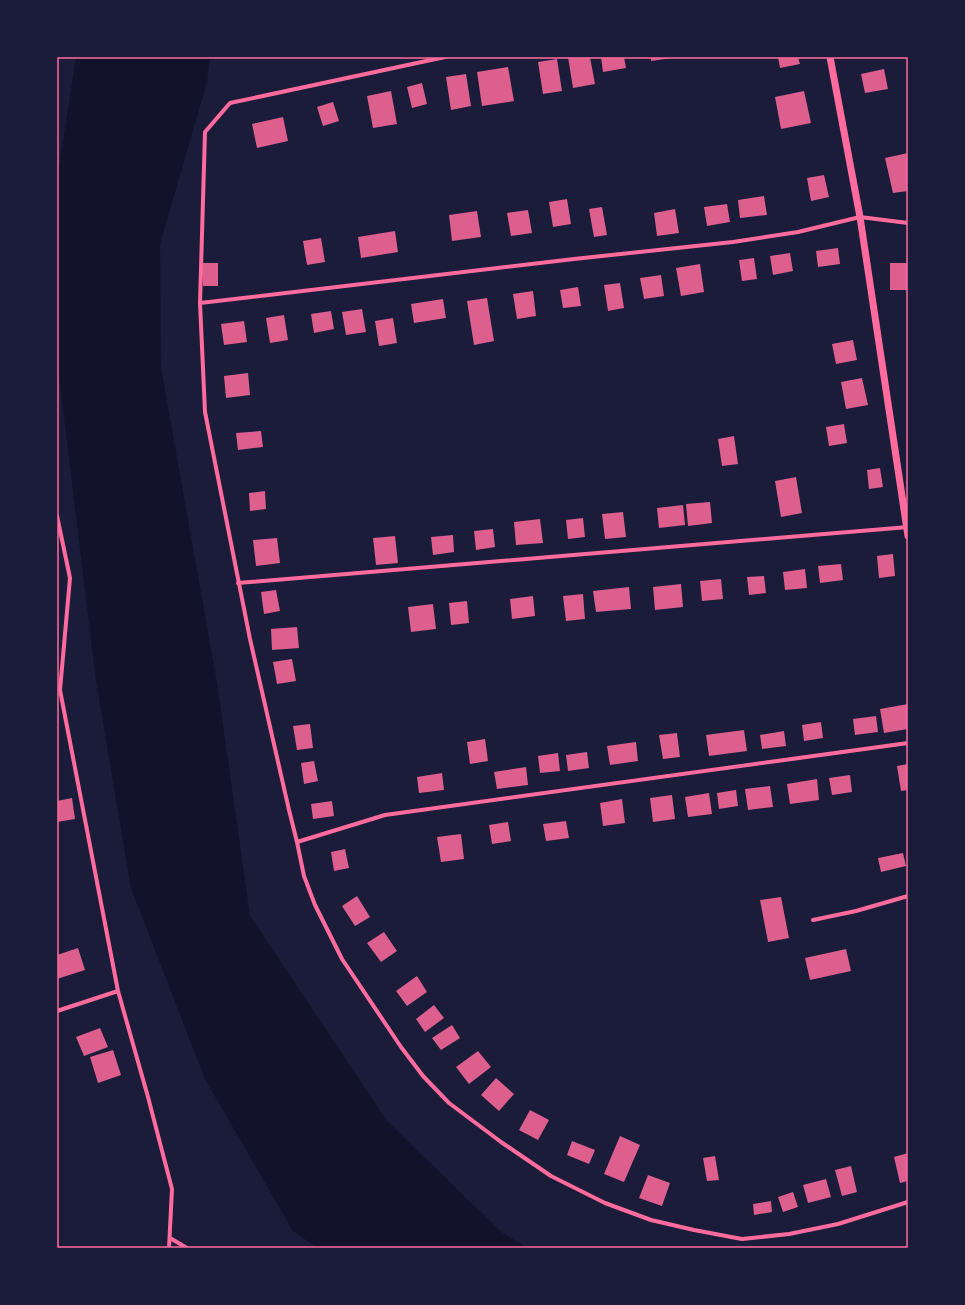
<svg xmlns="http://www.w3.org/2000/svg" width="965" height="1305" font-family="Ubuntu,sans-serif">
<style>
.water{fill:#12122b}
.building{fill:#dd5f8e}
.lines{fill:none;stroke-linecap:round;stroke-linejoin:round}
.minor{stroke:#ff6b9d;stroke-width:4}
.tertiary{stroke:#ff6b9d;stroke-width:7}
.neatline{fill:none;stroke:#ff6b9d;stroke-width:1.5}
</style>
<rect width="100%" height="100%" fill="#1b1b3a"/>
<path class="water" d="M 76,57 L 210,57 L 207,82 L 160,244 L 161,368 L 217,683 L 250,916 L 386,1120 L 501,1232 L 528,1248 L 318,1248 L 293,1231 L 205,1079 L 131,888 L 96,681 L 57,359 L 57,180 Z"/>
<path class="building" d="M 568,57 L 590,57 L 595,84 L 573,88 Z
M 601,57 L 624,57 L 626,68 L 603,72 Z
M 651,57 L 672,57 L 672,58 L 651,61 Z
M 778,57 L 798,57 L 800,64 L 780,68 Z
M 557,59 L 562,91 L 543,94 L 538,62 Z
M 508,67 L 514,101 L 482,106 L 477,72 Z
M 884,69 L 888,89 L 865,93 L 861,74 Z
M 466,74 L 471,106 L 451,110 L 446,77 Z
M 422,83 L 427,104 L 412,108 L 407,87 Z
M 391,91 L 397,124 L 373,128 L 367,96 Z
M 804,91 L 811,123 L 781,129 L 775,97 Z
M 333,102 L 339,121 L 323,126 L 317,107 Z
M 283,117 L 288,141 L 257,148 L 252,124 Z
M 908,153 L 908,191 L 893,193 L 885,158 Z
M 824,175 L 829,197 L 811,201 L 807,178 Z
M 764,196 L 767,215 L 740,218 L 738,200 Z
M 567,199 L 571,224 L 553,227 L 549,202 Z
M 727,204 L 730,222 L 707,226 L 704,207 Z
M 602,207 L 607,235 L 594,237 L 589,209 Z
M 675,209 L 679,233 L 657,236 L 654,213 Z
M 528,210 L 532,233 L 511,236 L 507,213 Z
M 477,211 L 481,237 L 452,241 L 449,215 Z
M 395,231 L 398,252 L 361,258 L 358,237 Z
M 321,238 L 325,262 L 307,265 L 303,241 Z
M 838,248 L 840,264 L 818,267 L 816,251 Z
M 790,253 L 793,271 L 773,275 L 770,256 Z
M 754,258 L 757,279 L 742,281 L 739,260 Z
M 202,263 L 218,263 L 218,286 L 203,286 Z
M 890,263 L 908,263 L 908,290 L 890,290 Z
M 700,264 L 704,292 L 681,296 L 676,268 Z
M 661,275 L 664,296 L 644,299 L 640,278 Z
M 620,283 L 624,308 L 608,311 L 604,285 Z
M 578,287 L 581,306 L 563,308 L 560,290 Z
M 533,291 L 536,316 L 517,319 L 513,294 Z
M 487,298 L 494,341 L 474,345 L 467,301 Z
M 443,299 L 446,318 L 414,323 L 411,304 Z
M 362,309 L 366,332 L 346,335 L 342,312 Z
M 331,311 L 334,329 L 314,333 L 311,314 Z
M 284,315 L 288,340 L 270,343 L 266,318 Z
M 393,318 L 397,343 L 379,346 L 375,321 Z
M 244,321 L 247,342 L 224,345 L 221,324 Z
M 853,340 L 857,360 L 836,364 L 832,344 Z
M 248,373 L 250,395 L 226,398 L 224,376 Z
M 862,378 L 868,405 L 846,409 L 841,382 Z
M 844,424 L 847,443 L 829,446 L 826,427 Z
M 261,431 L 263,447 L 238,450 L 236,433 Z
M 734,436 L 738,464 L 722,466 L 718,439 Z
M 880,468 L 883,487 L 869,489 L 867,470 Z
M 796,477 L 802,513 L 781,517 L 775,481 Z
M 265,491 L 266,509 L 250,511 L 249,493 Z
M 710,502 L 712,523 L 688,526 L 686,504 Z
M 683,505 L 685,525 L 659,528 L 657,508 Z
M 623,512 L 626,537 L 605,539 L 602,514 Z
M 583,518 L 585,537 L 568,539 L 566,520 Z
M 540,519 L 543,543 L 516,545 L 514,522 Z
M 493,529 L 495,547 L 476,550 L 474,531 Z
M 453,535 L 454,552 L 433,555 L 431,537 Z
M 395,536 L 398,563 L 376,565 L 373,538 Z
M 277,538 L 280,563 L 256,566 L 253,540 Z
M 893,554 L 895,576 L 879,578 L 877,556 Z
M 841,564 L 843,580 L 820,583 L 818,566 Z
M 805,569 L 807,588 L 785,590 L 783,572 Z
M 764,576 L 766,593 L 749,595 L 747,577 Z
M 721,579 L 723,599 L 702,601 L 700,581 Z
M 681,584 L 683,607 L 655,610 L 653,587 Z
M 629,587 L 631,609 L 596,612 L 593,591 Z
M 276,590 L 280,611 L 264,614 L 261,592 Z
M 583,594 L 585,619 L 566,621 L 563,596 Z
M 533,596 L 535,616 L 512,619 L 510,599 Z
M 467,601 L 469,623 L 451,625 L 449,603 Z
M 433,604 L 436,629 L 411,632 L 408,607 Z
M 297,627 L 299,648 L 272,650 L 271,629 Z
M 292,659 L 296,681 L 277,684 L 273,662 Z
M 908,704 L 908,729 L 884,733 L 880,709 Z
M 876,716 L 878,732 L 855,735 L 853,719 Z
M 821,722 L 823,738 L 804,741 L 802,725 Z
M 310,724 L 313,748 L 297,750 L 293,726 Z
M 744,730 L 747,751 L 709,756 L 706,735 Z
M 784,731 L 786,746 L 762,749 L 760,735 Z
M 677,733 L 680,757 L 663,759 L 659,735 Z
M 485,739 L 488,761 L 470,764 L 467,742 Z
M 636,742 L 638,761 L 610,765 L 607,746 Z
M 587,752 L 589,768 L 568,771 L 566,755 Z
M 558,753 L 560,771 L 540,773 L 538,756 Z
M 314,761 L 318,781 L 304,784 L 301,763 Z
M 908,764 L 908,790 L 901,791 L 897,766 Z
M 526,767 L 528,785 L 497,789 L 494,772 Z
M 442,773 L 444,790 L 419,793 L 417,777 Z
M 850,775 L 852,792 L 832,795 L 829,778 Z
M 817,779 L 819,800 L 790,804 L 787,784 Z
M 770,786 L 773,807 L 748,810 L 745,789 Z
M 736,790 L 738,806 L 719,809 L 717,793 Z
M 709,793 L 712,814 L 688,817 L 685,797 Z
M 672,795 L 675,819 L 653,822 L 650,798 Z
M 72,798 L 75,819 L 57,822 L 57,801 Z
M 622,799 L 625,823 L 603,826 L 600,803 Z
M 332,801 L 334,816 L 313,819 L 311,804 Z
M 566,821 L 569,838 L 546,841 L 543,824 Z
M 508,822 L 511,841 L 492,844 L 489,825 Z
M 461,834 L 464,859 L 441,862 L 437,837 Z
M 345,849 L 349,868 L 334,871 L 331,852 Z
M 903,853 L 906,866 L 881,872 L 878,858 Z
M 357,896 L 370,917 L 355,926 L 342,906 Z
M 781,897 L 789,938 L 768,942 L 760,900 Z
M 384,932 L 397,951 L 381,962 L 367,943 Z
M 78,948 L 85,970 L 57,979 L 57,955 Z
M 846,949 L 851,971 L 810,980 L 805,958 Z
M 417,976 L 427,992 L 407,1006 L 396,991 Z
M 434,1005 L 444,1018 L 425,1032 L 416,1019 Z
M 452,1025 L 460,1038 L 441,1050 L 432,1038 Z
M 100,1028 L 108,1047 L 84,1056 L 76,1037 Z
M 113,1050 L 121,1075 L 98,1083 L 90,1057 Z
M 478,1051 L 491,1067 L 469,1084 L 456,1067 Z
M 496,1078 L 514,1094 L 499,1111 L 481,1095 Z
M 530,1110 L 549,1120 L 538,1140 L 519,1130 Z
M 620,1136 L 640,1145 L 624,1182 L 604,1174 Z
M 572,1141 L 595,1150 L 589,1164 L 567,1155 Z
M 908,1153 L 908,1181 L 900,1183 L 894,1157 Z
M 715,1156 L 719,1180 L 707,1181 L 703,1158 Z
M 851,1166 L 857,1192 L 842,1196 L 835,1170 Z
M 648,1175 L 670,1183 L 662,1206 L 639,1198 Z
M 826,1179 L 831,1197 L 808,1203 L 803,1185 Z
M 793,1192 L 798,1207 L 783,1212 L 778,1197 Z
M 771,1201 L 772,1212 L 754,1215 L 753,1204 Z"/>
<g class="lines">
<path class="minor" d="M 445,57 L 230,103 L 205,132 L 200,303 L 205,412 L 250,639 L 289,810 L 297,842 L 304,876 L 315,905 L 342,959 L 401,1047 L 423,1076 L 449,1103 L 501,1142 L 551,1176 L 605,1203 L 651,1220 L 694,1230 L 742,1239 L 789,1234 L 838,1224 L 908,1202
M 200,303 L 574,259 L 733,242 L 798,232 L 860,217 L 908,223
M 57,516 L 70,578 L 60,690 L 118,991 L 148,1097 L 172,1189 L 169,1248
M 238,583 L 908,527
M 297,842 L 385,815 L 908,743
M 813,920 L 856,911 L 908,896
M 57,1011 L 118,991
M 170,1238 L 187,1248"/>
<path class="tertiary" d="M 830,57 L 860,217 L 908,536"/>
</g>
<rect width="965" height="1305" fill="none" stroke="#1b1b3a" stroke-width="116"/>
<rect x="58" y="58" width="849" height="1189" class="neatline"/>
</svg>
